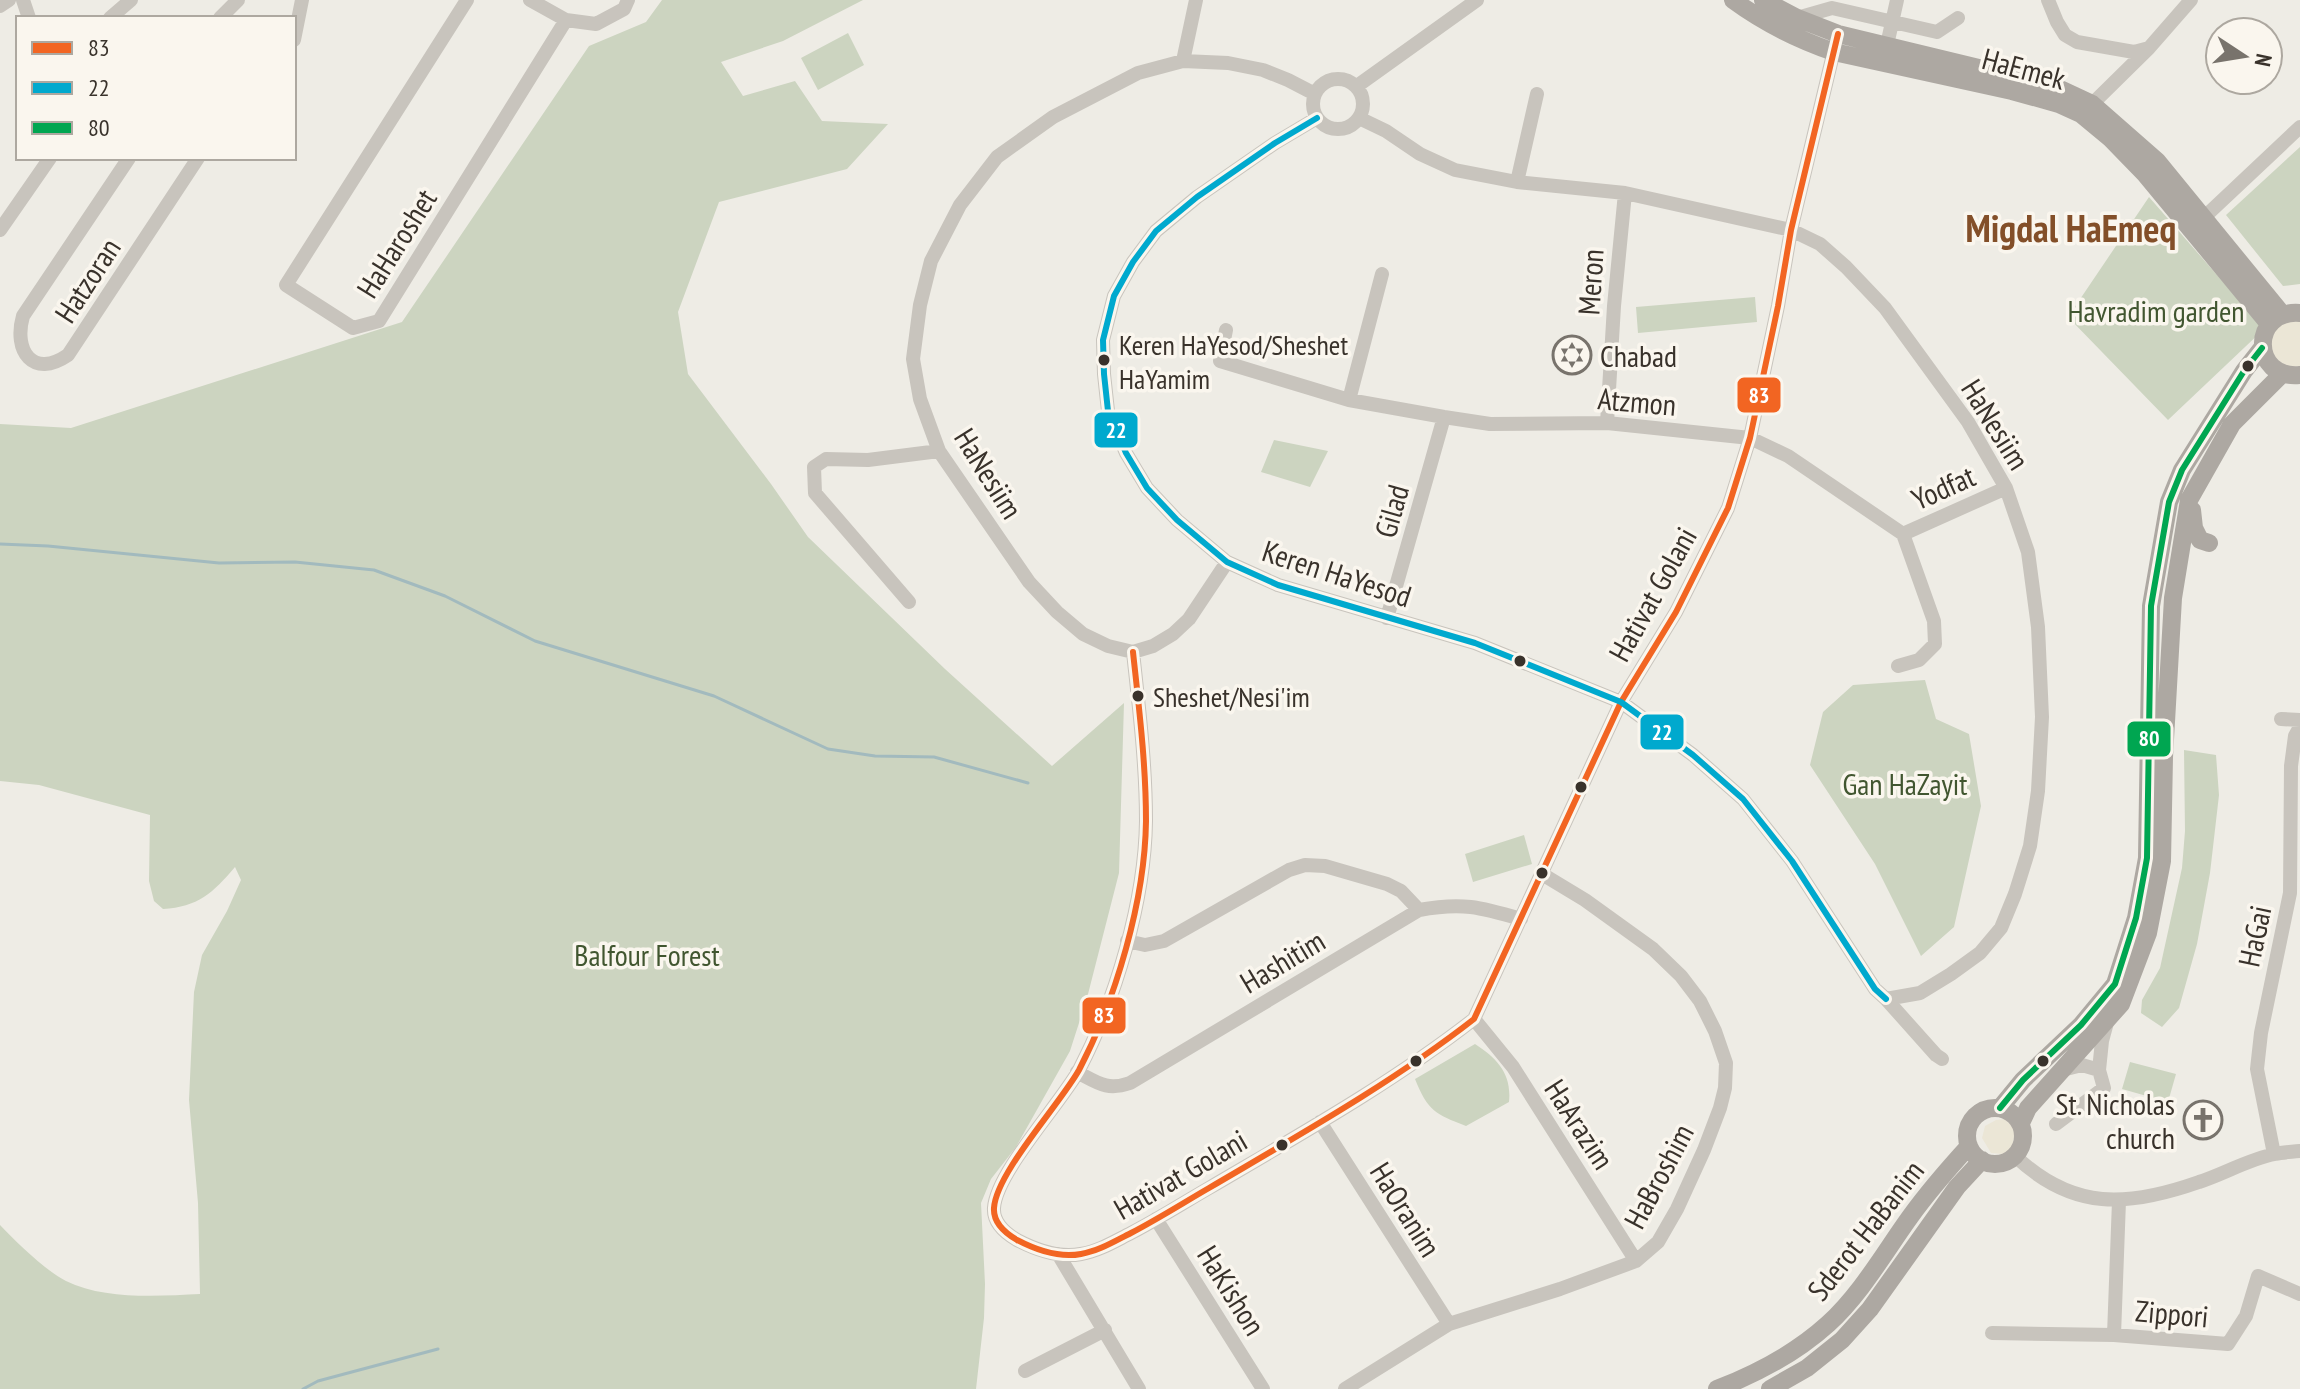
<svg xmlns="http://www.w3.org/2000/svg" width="2300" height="1389" font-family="'PT Sans Narrow',sans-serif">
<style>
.green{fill:#ccd4c0}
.plaza{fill:#ebe6d6}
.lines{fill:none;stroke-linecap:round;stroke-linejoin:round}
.stream{stroke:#a2babe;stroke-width:3}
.minor{stroke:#c8c4bd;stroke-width:14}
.major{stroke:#ada8a2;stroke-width:18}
.bus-1-casing{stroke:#faf6ee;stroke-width:12}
.bus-2-casing{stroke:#faf6ee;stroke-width:12}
.bus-3-casing{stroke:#faf6ee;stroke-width:12}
.bus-1{stroke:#f26522;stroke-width:6}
.bus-2{stroke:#00a9ce;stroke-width:6}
.bus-3{stroke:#00a651;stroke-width:6}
.bus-dot{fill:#39322b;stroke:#faf6ee;stroke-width:3}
.labels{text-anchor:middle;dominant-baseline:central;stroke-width:7;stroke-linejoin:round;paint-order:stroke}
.bus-label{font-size:28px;fill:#39322b;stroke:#faf6ee;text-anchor:start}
.street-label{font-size:30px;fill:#39322b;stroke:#faf6ee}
.park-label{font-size:30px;fill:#415630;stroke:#faf6ee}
.poi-label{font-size:30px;fill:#39322b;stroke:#faf6ee;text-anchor:start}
.district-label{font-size:38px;font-weight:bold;fill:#834f29;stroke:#faf6ee}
.line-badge{stroke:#faf6ee;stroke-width:3}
.badge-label{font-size:22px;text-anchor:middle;font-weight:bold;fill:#fff}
</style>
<rect width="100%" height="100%" fill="#eeece5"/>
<path class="green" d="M 662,0 L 863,0 L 783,41 L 721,62 L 743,96 L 795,81 L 822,121 L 888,124 L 847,169 L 719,202 L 678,312 L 688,374 L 771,484 L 808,537 L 945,669 L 1052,766 L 1124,703 L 1119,873 L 1087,998 L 1070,1051 L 1016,1147 L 991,1179 L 981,1203 L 985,1284 L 984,1318 L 976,1389 L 0,1389 L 0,1225 C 16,1242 46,1271 66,1281 C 104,1300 159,1296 200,1294 L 198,1203 L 189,1100 L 194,992 L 202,955 L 227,911 L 241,880 L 235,867 C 213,893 198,907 163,909 L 154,901 L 149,881 L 150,815 L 39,785 L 0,781 L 0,424 L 71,428 L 402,322 L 589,46 L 646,22 Z
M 848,33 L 864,65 L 818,90 L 801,58 Z
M 2300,147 L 2300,284 L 2283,286 L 2226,215 Z
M 2149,197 L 2264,329 L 2168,420 L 2068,317 Z
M 1755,297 L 1757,322 L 1638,333 L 1636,307 Z
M 1274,440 L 1328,451 L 1310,487 L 1261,472 Z
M 1925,680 L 1936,719 L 1969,734 L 1981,806 L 1954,927 L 1921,956 L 1875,864 L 1810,765 L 1823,712 L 1853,685 Z
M 2184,750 L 2216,755 L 2219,795 L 2210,873 L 2197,944 L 2179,1008 L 2162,1027 L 2141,1013 L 2142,1000 L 2160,968 L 2182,868 L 2185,831 Z
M 1524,835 L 1532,864 L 1473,882 L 1465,854 Z
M 1475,1044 C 1497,1058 1512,1074 1509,1102 L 1466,1126 C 1435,1114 1428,1111 1415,1079 Z
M 2130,1062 L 2176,1074 L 2168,1102 L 2122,1089 Z"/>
<path class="plaza" d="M 2300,316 L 2300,372 L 2281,370 L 2266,338 L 2269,329 Z
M 2005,1119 L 2015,1130 L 2012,1148 L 2004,1154 L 1991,1153 L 1982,1138 L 1985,1126 L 1996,1120 Z"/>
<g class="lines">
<path class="stream" d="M 0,544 L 48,546 L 219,563 L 295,562 L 374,570 L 445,596 L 535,641 L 714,696 L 828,749 L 875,756 L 934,757 L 1028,783
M 303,1389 L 318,1381 L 438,1349"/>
<path class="minor" d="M 23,0 L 29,18
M 467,0 L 286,285 L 353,328 L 379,321 L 566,20
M 530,0 L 566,20 L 596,24 L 624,9 L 628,0
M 2048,0 L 2057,22 L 2065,35 L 2077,42 L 2134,52 L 2149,48
M 0,6 L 9,0
M 110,18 L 131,0
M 220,18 L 238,0
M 1797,18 L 1832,8 L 1937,32 L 1958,18
M 294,40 L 302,0
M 1885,54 L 1897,0
M 1183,61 L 1196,0
M1313 104a25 25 0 1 1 50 0a25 25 0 1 1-50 0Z
M 1357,86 L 1477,0
M 2085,111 L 2149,48 L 2191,0
M 1317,118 L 1275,143 L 1197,197 L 1156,231 L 1133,262 L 1114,296 L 1103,340 L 1104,374 L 1108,411 L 1126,453 L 1147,488 L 1177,520 L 1227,562 L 1278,585 L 1475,643 L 1621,702 L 1693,755 L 1743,799 L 1792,861 L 1875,989 L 1886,999
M 1359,118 L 1386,131 L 1420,154 L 1455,170 L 1517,182 L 1625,193 L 1791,230 L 1820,244 L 1846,267 L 1885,308 L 1968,422 L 2006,488 L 2028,552 L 2038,627 L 2042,717 L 2038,791 L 2030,846 L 2015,894 L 2001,928 L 1980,953 L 1951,974 L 1920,993 L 1886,999 L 1936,1055 L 1942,1059
M 129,158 L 23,316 C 13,351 33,379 68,355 L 198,158
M 1517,182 L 1537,94
M 2197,224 L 2300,127
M 0,230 L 50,158
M 1226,330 L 1220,361 L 1349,400 L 1444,417 L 1490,424 L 1607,423 L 1750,438 L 1788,456 L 1903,534 L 1934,621 L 1935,644 L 1919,660 L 1898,666
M 1349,400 L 1382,274
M 1607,423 L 1614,306 L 1625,193
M 1903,534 L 2006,488
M 1227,562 L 1189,619 L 1173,634 L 1153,646 L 1133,652 L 1108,646 L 1083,634 L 1057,612 L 1029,582 L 939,451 L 920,399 L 913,359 L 920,305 L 931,261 L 960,205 L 997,157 L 1053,117 L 1138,73 L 1183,61 L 1228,63 L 1263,70 L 1288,80 L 1315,94
M 909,602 L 815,493 L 814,467 L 826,459 L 868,460 L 939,451
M 1387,618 L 1444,417
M 1133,652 C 1139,708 1146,764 1146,821 C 1145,900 1116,999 1079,1070 C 1060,1104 996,1173 994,1208 C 993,1223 1005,1233 1017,1240 C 1036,1250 1060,1258 1081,1254 C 1099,1251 1115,1241 1131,1233 C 1158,1219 1183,1203 1209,1188 C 1299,1135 1392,1083 1474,1019 L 1621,702 L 1676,612 L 1728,508 L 1750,438 L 1778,306 L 1791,230 L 1836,42
M 2281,719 L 2300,720
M 1127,941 L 1145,945 L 1164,941 L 1289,870 L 1305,865 L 1325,866 L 1387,884 L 1401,891 L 1419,910
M 1474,1019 L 1513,1067 L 1636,1261
M 2099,1070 L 2102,1041 L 2108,1019
M 1077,1072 C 1098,1083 1107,1091 1130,1083 L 1419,910 C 1462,902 1480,907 1521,919
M 1320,1122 L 1449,1324
M 2056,1124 L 2104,1088 L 2099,1070 L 2082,1065 L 2062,1070
M 2274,1154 L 2257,1069 L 2261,1033 L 2290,893 L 2291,766 L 2295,736 L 2300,727
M 2015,1156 C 2073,1211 2128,1207 2199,1182 C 2224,1174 2249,1159 2275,1154 C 2283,1152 2292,1152 2300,1151
M 1156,1219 L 1263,1389
M 1058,1254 L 1139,1389
M 1992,1333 L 2114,1335 L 2228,1344 L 2246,1316 L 2258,1276 L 2300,1294
M 2114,1335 L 2119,1201
M 1025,1371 L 1105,1330
M 1345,1389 L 1449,1324 L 1560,1289 L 1636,1261 L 1658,1242 L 1677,1209 L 1704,1150 L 1720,1108 L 1725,1088 L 1726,1063 L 1715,1031 L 1700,1001 L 1681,976 L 1653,949 L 1585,900 L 1542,874"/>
<path class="major" d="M 1733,0 C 1763,22 1799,40 1834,52 L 2012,91 L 2059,104 L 2081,114 L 2110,138 L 2145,174 L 2269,324
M 1763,0 L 1797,18 L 1838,34 L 2016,77 L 2062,90 L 2092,104 L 2157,161 L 2282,314
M 2300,313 C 2250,309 2251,380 2300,375
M 2192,510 L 2194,528 L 2200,540 L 2209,543
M1967 1136a28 28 0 1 1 56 0a28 28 0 1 1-56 0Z
M 2000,1108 L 2023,1080 L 2081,1025 L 2115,984 L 2136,918 L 2147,858 L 2151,606 L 2169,502 L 2182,470 L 2244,371 L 2262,348
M 2021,1123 L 2028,1108 L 2121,1004 L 2148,933 L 2162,861 L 2164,757 L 2173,598 L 2189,500 L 2232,424 L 2282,374
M 1717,1389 C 1756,1374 1796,1353 1828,1324 C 1861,1294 1884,1253 1910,1217 C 1928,1192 1948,1169 1969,1146
M 1770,1389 L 1807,1368 L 1842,1340 L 1870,1309 L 1957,1187 L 1982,1160"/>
<defs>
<path id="bus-1" d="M 1133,652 C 1139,708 1146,764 1146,821 C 1145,900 1116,999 1079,1070 C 1060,1104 996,1173 994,1208 C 993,1223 1005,1233 1017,1240 C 1036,1250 1060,1258 1081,1254 C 1099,1251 1115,1241 1131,1233 C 1158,1219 1183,1203 1209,1188 C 1299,1135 1392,1083 1474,1019 L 1621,702 L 1676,612 L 1728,508 L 1750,438 L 1778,306 L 1791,230 L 1838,34"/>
<path id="bus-2" d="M 1317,118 L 1275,143 L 1197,197 L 1156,231 L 1133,262 L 1114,296 L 1103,340 L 1104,374 L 1108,411 L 1126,453 L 1147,488 L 1177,520 L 1227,562 L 1278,585 L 1475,643 L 1621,702 L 1693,755 L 1743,799 L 1792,861 L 1875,989 L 1886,999"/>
<path id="bus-3" d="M 2000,1108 L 2023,1080 L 2081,1025 L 2115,984 L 2136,918 L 2147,858 L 2151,606 L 2169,502 L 2182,470 L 2244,371 L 2262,348"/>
</defs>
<use href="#bus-1" class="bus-1-casing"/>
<use href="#bus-2" class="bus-2-casing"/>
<use href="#bus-3" class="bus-3-casing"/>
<use href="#bus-1" class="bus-1"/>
<use href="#bus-2" class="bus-2"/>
<use href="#bus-3" class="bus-3"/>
</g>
<defs>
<symbol id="synagogue-ring" viewBox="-11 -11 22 22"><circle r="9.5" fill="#faf6ee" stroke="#78736c" stroke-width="1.5"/><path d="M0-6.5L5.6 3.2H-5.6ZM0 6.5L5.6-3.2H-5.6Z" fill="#78736c"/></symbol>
<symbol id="church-ring" viewBox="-11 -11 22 22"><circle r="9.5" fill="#faf6ee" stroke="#78736c" stroke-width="1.5"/><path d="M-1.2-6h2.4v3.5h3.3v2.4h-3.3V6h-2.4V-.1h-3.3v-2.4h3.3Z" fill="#78736c"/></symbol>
</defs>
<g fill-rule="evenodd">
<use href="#synagogue-ring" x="1550" y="333" width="44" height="44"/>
<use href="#church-ring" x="2181" y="1098" width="44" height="44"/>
</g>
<g class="bus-dot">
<circle cx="1104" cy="360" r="7"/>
<circle cx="2248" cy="366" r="7"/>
<circle cx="1520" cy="661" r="7"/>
<circle cx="1138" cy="696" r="7"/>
<circle cx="1581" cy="787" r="7"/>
<circle cx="1542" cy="873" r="7"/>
<circle cx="1416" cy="1061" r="7"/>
<circle cx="2043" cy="1061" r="7"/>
<circle cx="1282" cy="1145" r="7"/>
</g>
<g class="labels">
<g class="bus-label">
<text x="1119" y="344">Keren HaYesod/Sheshet<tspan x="1119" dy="34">HaYamim</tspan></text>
<text x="1153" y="696">Sheshet/Nesi'im</text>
</g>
<g class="street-label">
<text transform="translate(2024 68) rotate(15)">HaEmek</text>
<text transform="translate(396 243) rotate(-58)">HaHaroshet</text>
<text transform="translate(87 280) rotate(-57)">Hatzoran</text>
<text transform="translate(1590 282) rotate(-86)">Meron</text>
<text transform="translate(1637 401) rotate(5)">Atzmon</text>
<text transform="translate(1996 424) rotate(58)">HaNesiim</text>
<text transform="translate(989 473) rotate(58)">HaNesiim</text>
<text transform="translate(1943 487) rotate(-24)">Yodfat</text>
<text transform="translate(1391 511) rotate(-74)">Gilad</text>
<text transform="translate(1337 573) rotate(18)">Keren HaYesod</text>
<text transform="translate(1652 594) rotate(-61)">Hativat Golani</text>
<text transform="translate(2254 936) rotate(-78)">HaGai</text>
<text transform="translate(1282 961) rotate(-31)">Hashitim</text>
<text transform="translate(1580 1124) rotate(57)">HaArazim</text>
<text transform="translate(1180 1174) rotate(-30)">Hativat Golani</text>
<text transform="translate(1658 1176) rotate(-62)">HaBroshim</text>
<text transform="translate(1406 1209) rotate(58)">HaOranim</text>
<text transform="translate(1865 1230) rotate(-52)">Sderot HaBanim</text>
<text transform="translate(1232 1290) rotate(58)">HaKishon</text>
<text transform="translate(2172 1313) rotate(5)">Zippori</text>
</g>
<g class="park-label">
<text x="2156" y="310">Havradim garden</text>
<text x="1905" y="783">Gan HaZayit</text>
<text x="647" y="954">Balfour Forest</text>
</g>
<g class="poi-label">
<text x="1600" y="355">Chabad</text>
<text x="2175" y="1103" text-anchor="end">St. Nicholas<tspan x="2175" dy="34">church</tspan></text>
</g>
<g class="district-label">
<text x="2071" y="227">Migdal HaEmeq</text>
</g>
</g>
<g class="line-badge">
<rect x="1736" y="376" width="46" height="38" rx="8" fill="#f26522"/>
<rect x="1093" y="411" width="46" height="38" rx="8" fill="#00a9ce"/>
<rect x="1639" y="713" width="46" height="38" rx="8" fill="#00a9ce"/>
<rect x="2126" y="720" width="46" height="38" rx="8" fill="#00a651"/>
<rect x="1081" y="996" width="46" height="39" rx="8" fill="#f26522"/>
</g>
<g class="badge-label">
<text x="1759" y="403">83</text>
<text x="1116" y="438">22</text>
<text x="1662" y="740">22</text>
<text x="2149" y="746">80</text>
<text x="1104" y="1023">83</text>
</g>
<rect x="16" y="16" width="280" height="144" fill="#faf6ee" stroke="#ada8a0" stroke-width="2"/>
<rect x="32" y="42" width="40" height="12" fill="#f26522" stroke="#ada8a0" stroke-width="2"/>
<text x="88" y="56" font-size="24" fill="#39322b">83</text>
<rect x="32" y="82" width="40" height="12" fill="#00a9ce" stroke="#ada8a0" stroke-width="2"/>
<text x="88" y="96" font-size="24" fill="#39322b">22</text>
<rect x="32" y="122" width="40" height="12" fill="#00a651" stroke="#ada8a0" stroke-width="2"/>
<text x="88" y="136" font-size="24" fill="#39322b">80</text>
<g transform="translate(2244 56) rotate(102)"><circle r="38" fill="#faf6ee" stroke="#ada8a0" stroke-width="2"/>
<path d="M0-6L14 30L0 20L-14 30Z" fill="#78736c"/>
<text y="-12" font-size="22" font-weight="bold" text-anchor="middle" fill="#39322b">N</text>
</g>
</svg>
